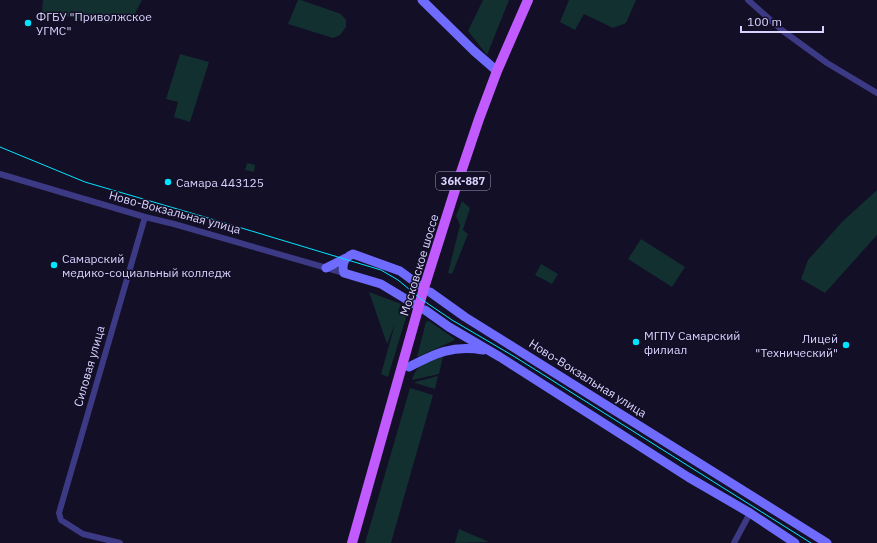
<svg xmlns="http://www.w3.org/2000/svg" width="877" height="543" font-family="'IBM Plex Sans',sans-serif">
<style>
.green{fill:#12302f}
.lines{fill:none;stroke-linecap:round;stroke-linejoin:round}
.street{stroke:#3d3a85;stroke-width:6}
.secondary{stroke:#6f6bff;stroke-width:9}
.primary{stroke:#c25bff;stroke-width:10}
.tram{stroke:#00e5ff;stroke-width:1}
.poi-dot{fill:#00e5ff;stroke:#130f26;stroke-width:1.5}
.labels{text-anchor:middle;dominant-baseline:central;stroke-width:3;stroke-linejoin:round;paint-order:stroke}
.shield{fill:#130f26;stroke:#9e99be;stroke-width:1}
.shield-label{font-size:11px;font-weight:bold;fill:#d9d4ff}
.poi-label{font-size:12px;fill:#d9d4ff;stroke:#130f26;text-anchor:start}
.street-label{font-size:12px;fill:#d9d4ff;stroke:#130f26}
</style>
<rect width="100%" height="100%" fill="#130f26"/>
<path class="green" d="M 43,0 L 142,0 L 132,19 L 107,23 L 42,12 Z
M 298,0 L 301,0 L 341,14 L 346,20 L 346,27 L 340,35 L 333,38 L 288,24 Z
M 483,0 L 509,0 L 487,55 L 468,31 Z
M 569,0 L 636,0 L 626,23 L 613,28 L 584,14 L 575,30 L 560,22 Z
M 180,54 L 209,62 L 190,122 L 174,117 L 178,102 L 166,99 Z
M 247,163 L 255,165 L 254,172 L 245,170 Z
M 877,190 L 877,235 L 825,293 L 801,279 L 808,260 L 842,222 Z
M 462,201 L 470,208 L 463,230 L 468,234 L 452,274 L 448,273 L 460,225 L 456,216 Z
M 641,239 L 685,267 L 672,287 L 628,259 Z
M 541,264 L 558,274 L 552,284 L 535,275 Z
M 369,292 L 401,304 L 398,311 L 407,314 L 388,377 L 381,374 L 395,324 L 387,344 Z
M 429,321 L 455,339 L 453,341 L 417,357 L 426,322 Z
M 443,356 L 439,374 L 412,380 C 417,363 428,362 443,356 Z
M 438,376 L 435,389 L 415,383 L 415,382 Z
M 410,388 L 433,395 L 391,543 L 365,543 Z
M 459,529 L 489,542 L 455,543 Z"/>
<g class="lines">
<path class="street" d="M 748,0 L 783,31 L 827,63 L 877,93
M 0,174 L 145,217 L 174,224 L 344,273
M 120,543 L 83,534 L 61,520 L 59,513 L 145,217
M 734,543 L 750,513"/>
<path class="secondary" d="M 422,0 L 474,51 L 497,71
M 326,268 L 346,258
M 430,292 L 465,317 L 827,543
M 414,304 L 381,284 L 344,273 C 341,264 345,257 353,254 L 400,271 L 419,285
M 425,310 L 449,327 L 500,357 L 688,477 L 750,513 L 795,543
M 409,367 C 436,353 452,345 483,350"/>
<path class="primary" d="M 352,543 L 424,288 L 455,190 L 479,119 L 497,71 L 528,0"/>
<path class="tram" d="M 0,147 L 85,182 L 215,220 L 381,270 L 398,280 L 421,299 L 452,320 L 515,357 L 811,543"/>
</g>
<g class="poi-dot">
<circle cx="28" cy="23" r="4"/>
<circle cx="168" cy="182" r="4"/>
<circle cx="54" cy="265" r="4"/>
<circle cx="636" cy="342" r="4"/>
<circle cx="846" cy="345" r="4"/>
</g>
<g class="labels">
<rect class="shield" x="436" y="172" width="54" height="18" rx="3"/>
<g class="shield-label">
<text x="463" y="181">36К-887</text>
</g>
<g class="poi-label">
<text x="36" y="16">ФГБУ "Приволжское<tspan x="36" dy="14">УГМС"</tspan></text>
<text x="176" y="182">Самара 443125</text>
<text x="62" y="258">Самарский<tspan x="62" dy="14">медико-социальный колледж</tspan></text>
<text x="644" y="335">МГПУ Самарский<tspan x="644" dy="14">филиал</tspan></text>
<text x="838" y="338" text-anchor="end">Лицей<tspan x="838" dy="14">"Технический"</tspan></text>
</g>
<g class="street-label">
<text transform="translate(175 212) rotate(15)">Ново-Вокзальная улица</text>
<text transform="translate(419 265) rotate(-73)">Московское шоссе</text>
<text transform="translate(89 366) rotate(-74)">Силовая улица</text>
<text transform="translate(588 378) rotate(32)">Ново-Вокзальная улица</text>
</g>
</g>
<path d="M741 26v6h82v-6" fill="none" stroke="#d9d4ff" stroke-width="2"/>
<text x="747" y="26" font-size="12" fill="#d9d4ff" stroke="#130f26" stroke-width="3" paint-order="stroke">100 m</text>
</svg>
